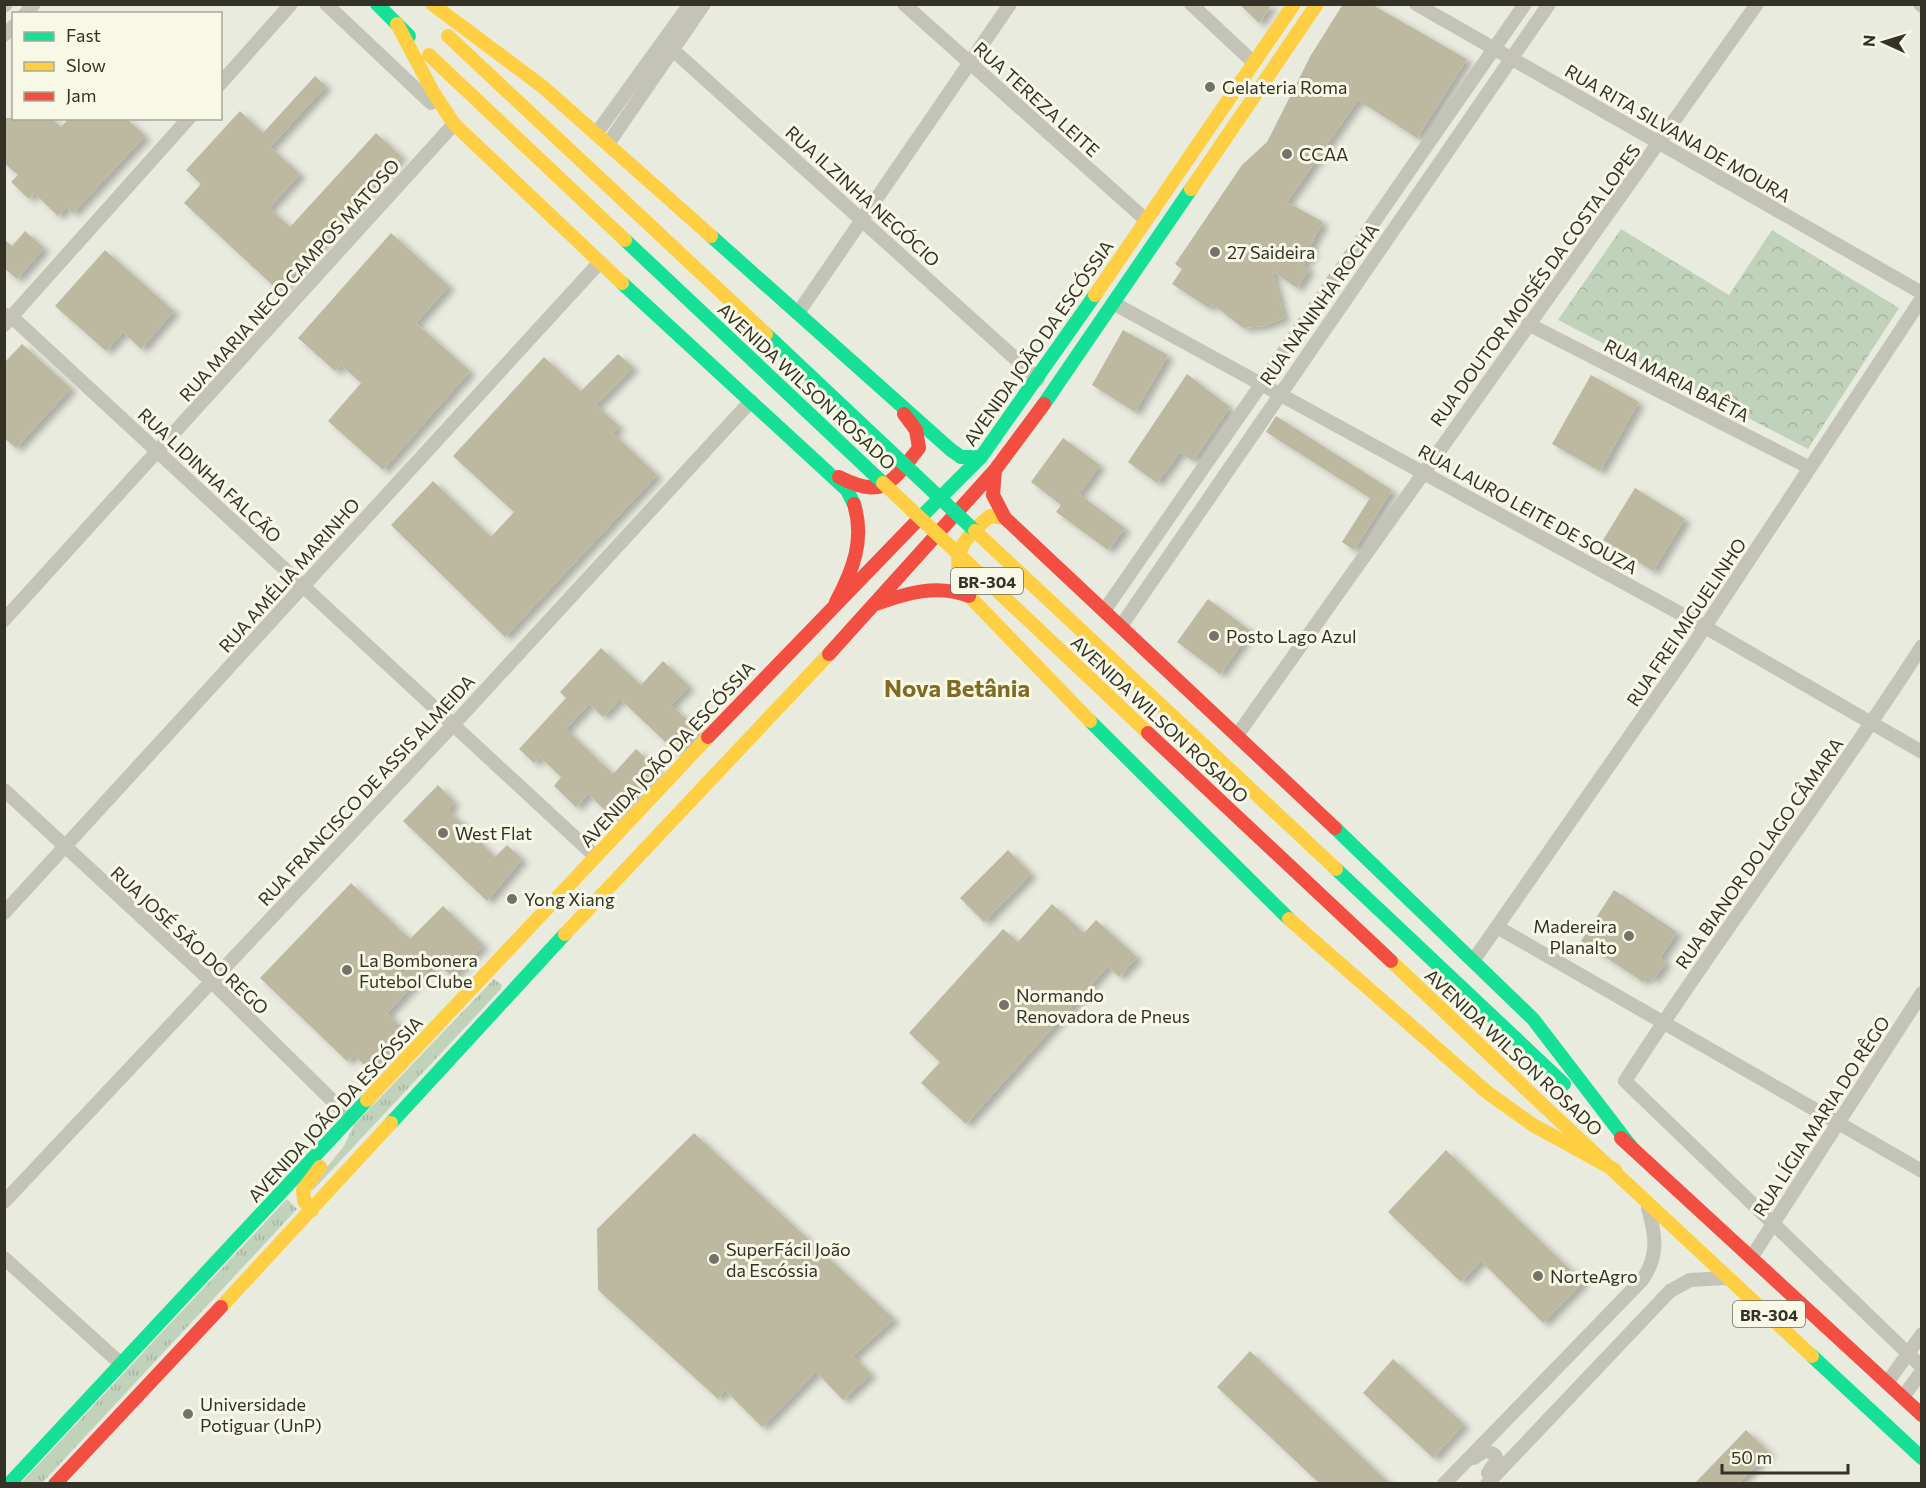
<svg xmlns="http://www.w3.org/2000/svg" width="1926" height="1488" font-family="Commissioner,sans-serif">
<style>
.grass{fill:url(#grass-tufts)}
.forest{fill:url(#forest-crowns)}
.building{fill:#bdb9a1;filter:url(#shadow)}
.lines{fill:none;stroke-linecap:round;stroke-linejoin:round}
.street{stroke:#c3c3b8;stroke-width:14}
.fast{stroke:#16e098;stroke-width:14}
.slow{stroke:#ffcf43;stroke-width:14}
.jam{stroke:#f24e42;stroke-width:14}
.fast-bridge{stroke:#16e098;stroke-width:14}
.slow-bridge{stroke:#ffcf43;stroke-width:14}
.jam-bridge{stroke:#f24e42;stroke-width:14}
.poi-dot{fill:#747367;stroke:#f7f8e6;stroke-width:2}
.labels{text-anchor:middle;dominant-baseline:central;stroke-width:6;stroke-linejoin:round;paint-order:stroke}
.shield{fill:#f7f8e6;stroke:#6e6d60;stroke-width:1.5}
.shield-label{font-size:16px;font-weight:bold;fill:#343227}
.poi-label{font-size:18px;fill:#343227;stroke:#f7f8e6;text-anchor:start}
.street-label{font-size:18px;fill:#343227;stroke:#f7f8e6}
.district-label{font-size:24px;font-weight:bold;fill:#7f6b24;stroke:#f7f8e6}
</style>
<defs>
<pattern id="grass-tufts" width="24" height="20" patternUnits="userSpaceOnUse" patternTransform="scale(1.5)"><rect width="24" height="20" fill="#c1d2ba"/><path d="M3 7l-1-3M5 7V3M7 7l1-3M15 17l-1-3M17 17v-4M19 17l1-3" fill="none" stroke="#a6b5a0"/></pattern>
<pattern id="forest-crowns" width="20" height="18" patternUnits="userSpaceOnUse" patternTransform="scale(1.5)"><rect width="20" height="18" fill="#c1d2ba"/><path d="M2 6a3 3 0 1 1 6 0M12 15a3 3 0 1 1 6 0" fill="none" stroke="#a6b5a0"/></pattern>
<filter id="shadow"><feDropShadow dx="6" dy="4" stdDeviation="3" flood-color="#0004"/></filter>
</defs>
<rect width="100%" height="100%" fill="#eaebdf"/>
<path class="grass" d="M 494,979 L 502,985 L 501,989 L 313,1190 L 311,1187 L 344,1146 L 354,1125 Z
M 287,1199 L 297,1209 L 42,1483 L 20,1484 Z"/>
<path class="forest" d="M 1621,229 L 1729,295 L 1772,230 L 1899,308 L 1808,449 L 1558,320 Z"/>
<path class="building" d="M 1239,4 L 1272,4 L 1259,23 Z
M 1343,4 L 1371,4 L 1467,59 L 1417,138 L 1358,100 L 1287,202 L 1323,222 L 1309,248 L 1313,251 L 1303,265 L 1309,269 L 1297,288 L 1272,271 L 1284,318 L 1263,326 L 1243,328 L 1212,304 L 1209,308 L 1172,284 L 1182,269 L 1175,264 L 1242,165 L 1267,142 L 1311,55 Z
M 315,76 L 326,86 L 270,147 L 300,174 L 269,208 L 290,227 L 376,133 L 401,156 L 279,291 L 184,203 L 201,184 L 186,170 L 240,111 L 263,133 Z
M 4,118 L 52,118 L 61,127 L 69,118 L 126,118 L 145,136 L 73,213 L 66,207 L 58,216 L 34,193 L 29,199 L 11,182 L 18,175 L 4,163 Z
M 25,231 L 44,248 L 17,279 L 4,268 L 4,239 L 12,246 Z
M 391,233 L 449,286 L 416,323 L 470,371 L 383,470 L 328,421 L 361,383 L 341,365 L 335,371 L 298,338 Z
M 105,250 L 174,311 L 141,349 L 123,332 L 106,351 L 55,306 Z
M 1123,330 L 1168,355 L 1135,412 L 1092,385 Z
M 22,344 L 71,388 L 16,448 L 4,438 L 4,363 Z
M 618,354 L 633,367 L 596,405 L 619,426 L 613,433 L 657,475 L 505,637 L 391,525 L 433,481 L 491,537 L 514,512 L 453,456 L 544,357 L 581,391 Z
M 1187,374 L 1230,407 L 1193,461 L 1180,452 L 1157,483 L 1128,462 Z
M 1591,375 L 1639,402 L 1600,471 L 1552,444 Z
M 1276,416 L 1392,490 L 1354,550 L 1342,542 L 1370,498 L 1266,432 Z
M 1063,438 L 1100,465 L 1079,494 L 1125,528 L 1108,550 L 1056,512 L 1061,505 L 1031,482 Z
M 1635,488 L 1685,519 L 1653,571 L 1603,540 Z
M 1208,599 L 1251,631 L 1220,674 L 1177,642 Z
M 601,648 L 641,685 L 663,661 L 689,686 L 671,705 L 697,729 L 676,752 L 620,699 L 603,717 L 589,704 L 566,729 L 613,774 L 636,749 L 658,769 L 613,818 L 588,794 L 576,807 L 554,786 L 561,777 L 540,757 L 534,763 L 519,749 L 566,698 L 560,692 Z
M 438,785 L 454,802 L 448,810 L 495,857 L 507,845 L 522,859 L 487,901 L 403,821 Z
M 1008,850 L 1031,874 L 984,922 L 960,898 Z
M 351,883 L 410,939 L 443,906 L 483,945 L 453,976 L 434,963 L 387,1013 L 405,1031 L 369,1069 L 354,1055 L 347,1061 L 260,978 Z
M 1614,890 L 1677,932 L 1660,958 L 1666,962 L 1653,980 L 1647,976 L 1643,982 L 1581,941 Z
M 1052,904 L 1084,933 L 1096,920 L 1137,957 L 1119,977 L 1108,966 L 966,1124 L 921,1083 L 940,1062 L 909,1033 L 1003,929 L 1018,942 Z
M 694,1133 L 894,1319 L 853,1356 L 871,1374 L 843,1400 L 816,1372 L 762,1427 L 725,1390 L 718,1399 L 598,1290 L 597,1229 Z
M 1446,1150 L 1583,1282 L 1543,1323 L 1481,1261 L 1461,1282 L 1388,1212 Z
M 1250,1351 L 1390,1484 L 1320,1484 L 1217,1387 Z
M 1393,1359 L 1464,1424 L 1433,1458 L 1363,1393 Z
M 1746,1430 L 1769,1452 L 1738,1484 L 1694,1484 Z"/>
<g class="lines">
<path class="street" d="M 326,4 L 431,103
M 904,4 L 1146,220
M 1191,4 L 1253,62
M 1416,4 L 1922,293
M 1920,4 L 1922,6
M 4,6 L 6,4
M 25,14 L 34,4
M 4,35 L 14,26
M 663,41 L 1038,379
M 220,84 L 291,4
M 596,134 L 690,4
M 608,144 L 704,4
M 1113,303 L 1705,627 L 1922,752
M 798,313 L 1010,4
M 4,314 L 12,317 L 595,856
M 1528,324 L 1810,468
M 4,325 L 189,118
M 1104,611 L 1525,4
M 4,620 L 454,124 L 452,122
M 1121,626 L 1549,4
M 1922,646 C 1827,794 1720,933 1625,1081 L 1922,1367
M 1238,734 L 1757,4
M 4,790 L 211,981 L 350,1118
M 4,913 L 600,262
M 1497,927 L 1922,1171
M 1473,961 L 1689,651 L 1922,298
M 4,1202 L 453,725 L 751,401
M 4,1258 L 121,1364
M 1751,1258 L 1922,993
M 1887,1383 L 1922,1334
M 1903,1397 L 1922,1371
M 1474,1458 L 1486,1450 L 1495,1455 L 1497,1460 L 1488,1473
M 1444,1484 L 1642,1280 C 1659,1256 1656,1236 1648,1208
M 1487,1484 L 1670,1291 L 1690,1280 L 1726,1278"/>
<path class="fast" d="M 377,4 L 409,36
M 711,236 L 951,450 L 961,457 L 981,457
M 622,283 L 847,490 L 854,504
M 1044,404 L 1191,189
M 916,522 L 981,457 L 1095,295
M 1090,721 L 1289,919
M 1335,828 L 1533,1019 L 1632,1148
M 391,1123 L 565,934
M 1812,1356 L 1922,1458
M 9,1484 L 367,1100"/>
<path class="slow" d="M 432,4 L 543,87 L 711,236
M 397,24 L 433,92 L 454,124 L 622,283
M 1191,189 L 1317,4
M 1095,295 L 1294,4
M 1005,518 L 990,516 C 960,540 947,560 969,596 L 1090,721
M 1289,919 L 1488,1093 L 1533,1125 L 1615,1170
M 565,934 L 829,654
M 367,1100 L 708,737
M 1545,1107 L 1812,1356
M 312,1210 L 304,1201 L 303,1190 L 320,1167
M 221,1307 L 391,1123"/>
<path class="jam" d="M 995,470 L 993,495 L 1005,518 L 1335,828
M 839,477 C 884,500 891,483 919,448 L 916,430 L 904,414
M 836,602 C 853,570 865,540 854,504
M 876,604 C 907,593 936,584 969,596
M 829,654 L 995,470 L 1044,404
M 708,737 L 916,522
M 1621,1138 L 1922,1415
M 55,1484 L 221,1307"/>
<path class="fast-bridge" d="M 625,240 L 883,483
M 766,334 L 975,531
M 1336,869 L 1564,1084"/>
<path class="slow-bridge" d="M 448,36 L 766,334
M 429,55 L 625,240
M 883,483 L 1148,733
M 975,531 L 1336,869
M 1391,961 L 1545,1107"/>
<path class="jam-bridge" d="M 1148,733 L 1391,961"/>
</g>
<g class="poi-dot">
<circle cx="1210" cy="87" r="6"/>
<circle cx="1287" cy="154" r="6"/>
<circle cx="1215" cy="252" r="6"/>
<circle cx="1214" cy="636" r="6"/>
<circle cx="443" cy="833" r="6"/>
<circle cx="512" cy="899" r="6"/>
<circle cx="1629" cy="936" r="6"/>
<circle cx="347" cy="970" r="6"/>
<circle cx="1004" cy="1005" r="6"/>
<circle cx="714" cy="1259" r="6"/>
<circle cx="1538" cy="1276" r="6"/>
<circle cx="188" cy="1414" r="6"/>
</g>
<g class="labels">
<g class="shield">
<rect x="951" y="568" width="72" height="26" rx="4.5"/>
<rect x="1733" y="1301" width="72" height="26" rx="4.5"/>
</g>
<g class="shield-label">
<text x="987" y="581">BR-304</text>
<text x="1769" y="1314">BR-304</text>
</g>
<g class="poi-label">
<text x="1222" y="87">Gelateria Roma</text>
<text x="1299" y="154">CCAA</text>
<text x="1227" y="252">27 Saideira</text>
<text x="1226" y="636">Posto Lago Azul</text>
<text x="455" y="833">West Flat</text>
<text x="524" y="899">Yong Xiang</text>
<text x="1617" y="926" text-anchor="end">Madereira<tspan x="1617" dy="21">Planalto</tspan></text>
<text x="359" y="960">La Bombonera<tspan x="359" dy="21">Futebol Clube</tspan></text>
<text x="1016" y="995">Normando<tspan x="1016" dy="21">Renovadora de Pneus</tspan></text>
<text x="726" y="1249">SuperFácil João<tspan x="726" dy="21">da Escóssia</tspan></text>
<text x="1550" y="1276">NorteAgro</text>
<text x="200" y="1404">Universidade<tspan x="200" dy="21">Potiguar (UnP)</tspan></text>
</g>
<g class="street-label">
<text transform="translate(1037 99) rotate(42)">RUA TEREZA LEITE</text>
<text transform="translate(1678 133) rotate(30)">RUA RITA SILVANA DE MOURA</text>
<text transform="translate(863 196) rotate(42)">RUA ILZINHA NEGÓCIO</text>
<text transform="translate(289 280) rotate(-48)">RUA MARIA NECO CAMPOS MATOSO</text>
<text transform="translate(1535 285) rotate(-54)">RUA DOUTOR MOISÉS DA COSTA LOPES</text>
<text transform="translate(1319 304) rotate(-55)">RUA NANINHA ROCHA</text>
<text transform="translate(1038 343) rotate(-55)">AVENIDA JOÃO DA ESCÓSSIA</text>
<text transform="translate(1677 380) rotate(27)">RUA MARIA BAÊTA</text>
<text transform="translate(807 386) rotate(43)">AVENIDA WILSON ROSADO</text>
<text transform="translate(210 475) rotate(43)">RUA LIDINHA FALCÃO</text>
<text transform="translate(1528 509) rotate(29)">RUA LAURO LEITE DE SOUZA</text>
<text transform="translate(289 575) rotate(-48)">RUA AMÉLIA MARINHO</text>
<text transform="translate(1686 622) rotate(-56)">RUA FREI MIGUELINHO</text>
<text transform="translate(1160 719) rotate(43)">AVENIDA WILSON ROSADO</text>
<text transform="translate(667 754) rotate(-47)">AVENIDA JOÃO DA ESCÓSSIA</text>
<text transform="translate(366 790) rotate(-47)">RUA FRANCISCO DE ASSIS ALMEIDA</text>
<text transform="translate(1759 853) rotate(-55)">RUA BIANOR DO LAGO CÂMARA</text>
<text transform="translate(190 940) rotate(43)">RUA JOSÉ SÃO DO REGO</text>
<text transform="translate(1514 1052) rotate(43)">AVENIDA WILSON ROSADO</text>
<text transform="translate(335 1109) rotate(-47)">AVENIDA JOÃO DA ESCÓSSIA</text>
<text transform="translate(1821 1116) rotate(-57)">RUA LÍGIA MARIA DO RÊGO</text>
</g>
<g class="district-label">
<text x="957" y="687">Nova Betânia</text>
</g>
</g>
<rect width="1926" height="1488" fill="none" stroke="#343227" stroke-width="12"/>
<rect x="12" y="12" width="210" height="108" fill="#f7f8e6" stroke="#a9a99a" stroke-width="1.5"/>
<rect x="24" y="32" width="30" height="9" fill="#16e098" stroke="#a9a99a" stroke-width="1.5"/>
<text x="66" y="42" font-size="18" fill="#343227">Fast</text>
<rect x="24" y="62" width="30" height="9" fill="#ffcf43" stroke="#a9a99a" stroke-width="1.5"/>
<text x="66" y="72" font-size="18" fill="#343227">Slow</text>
<rect x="24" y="92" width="30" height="9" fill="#f24e42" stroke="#a9a99a" stroke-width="1.5"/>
<text x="66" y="102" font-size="18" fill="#343227">Jam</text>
<g transform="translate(1884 42) rotate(274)" stroke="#f7f8e6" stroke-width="4.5" paint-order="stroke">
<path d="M0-4.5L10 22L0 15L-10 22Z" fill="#343227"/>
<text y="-9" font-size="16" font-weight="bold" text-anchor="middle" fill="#343227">N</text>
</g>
<path d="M1722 1464v9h126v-9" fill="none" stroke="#343227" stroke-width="3"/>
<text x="1731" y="1464" font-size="18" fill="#343227" stroke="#f7f8e6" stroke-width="4.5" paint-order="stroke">50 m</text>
</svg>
